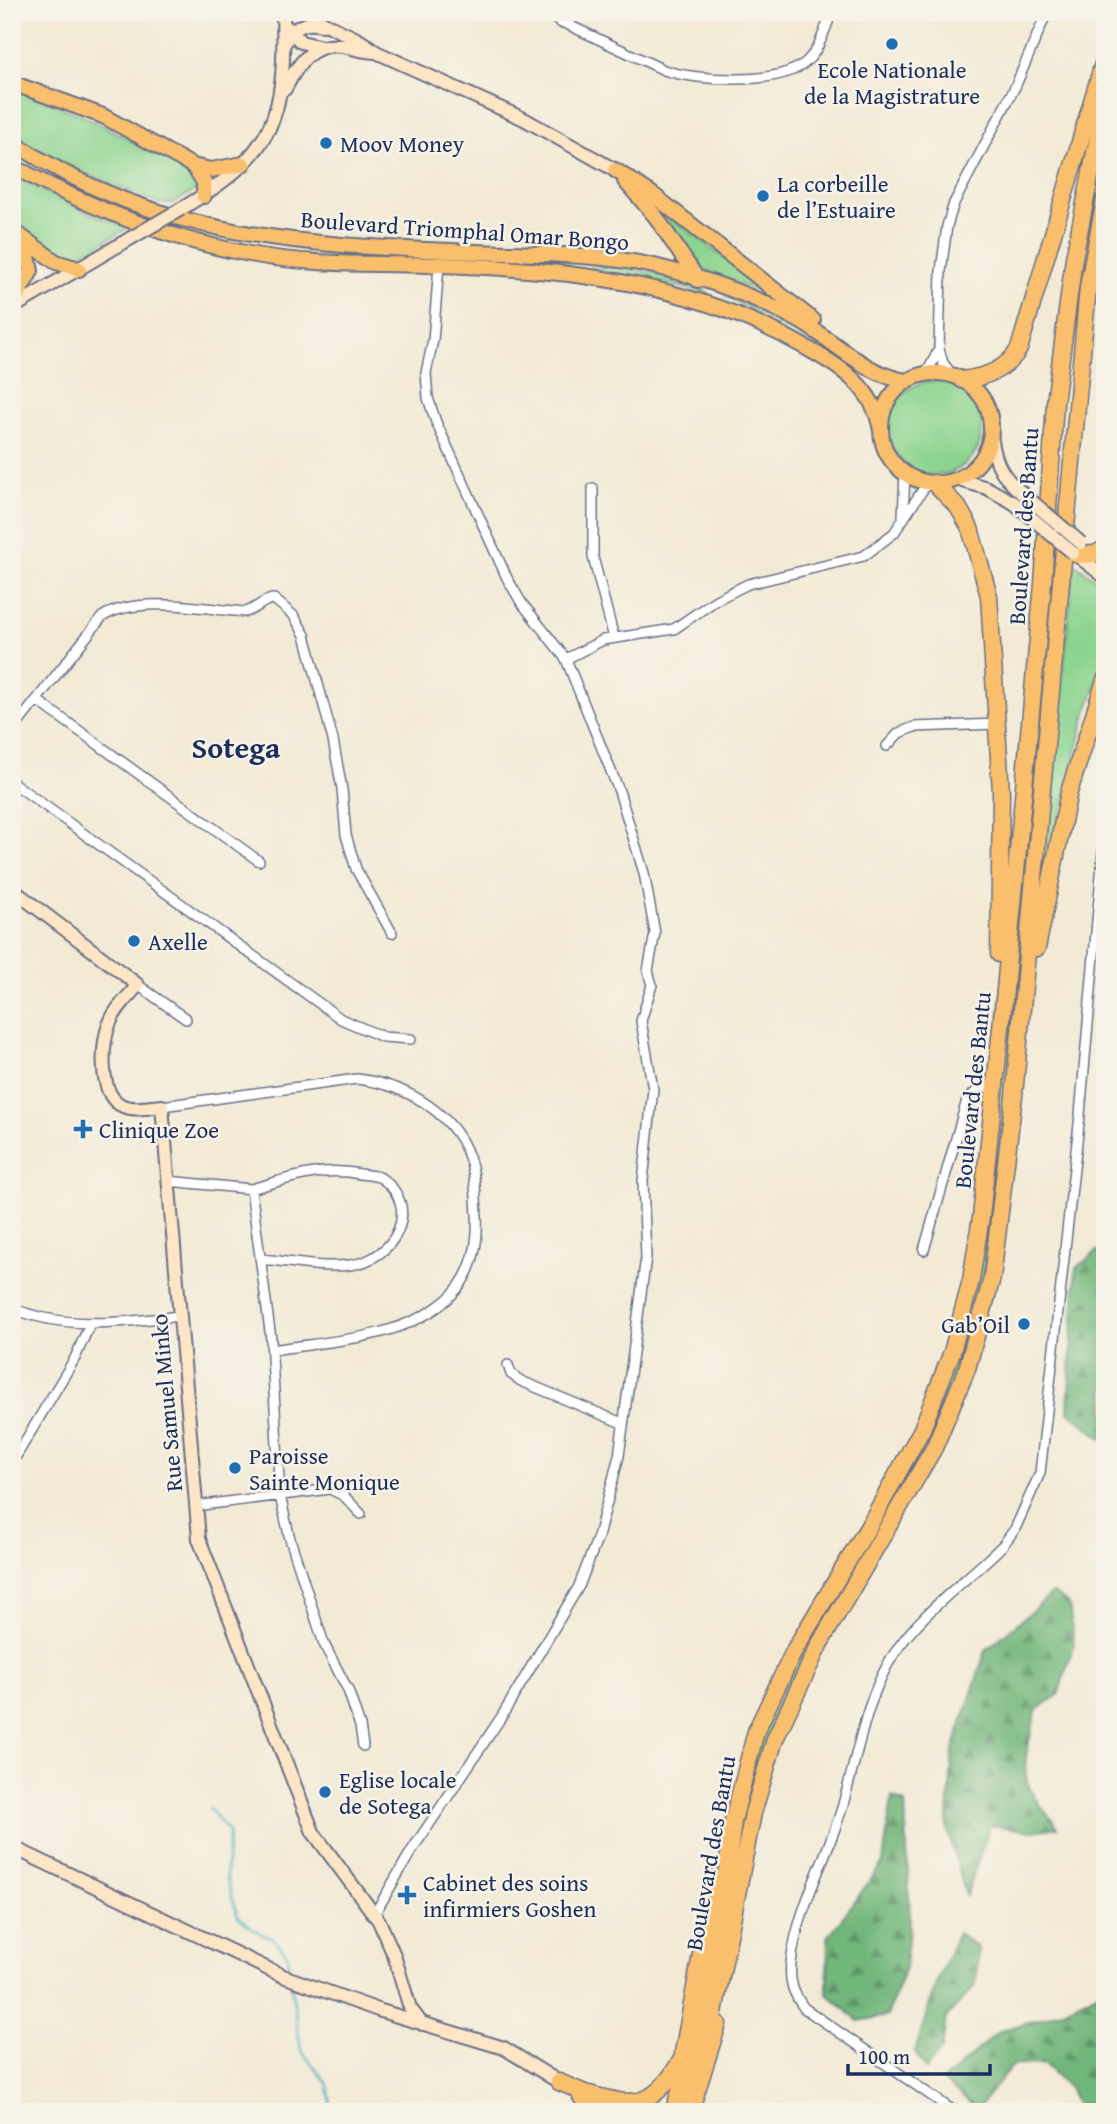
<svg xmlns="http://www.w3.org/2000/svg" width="1117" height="2124" font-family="'Gentium Book Plus',serif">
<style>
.grass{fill:#8cd48f;stroke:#548276;stroke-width:2}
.forest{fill:url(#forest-firs);stroke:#46726c;stroke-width:2}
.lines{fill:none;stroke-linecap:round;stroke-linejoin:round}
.stream{stroke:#43b1be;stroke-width:2.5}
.street-casing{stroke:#677088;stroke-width:12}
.secondary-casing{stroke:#677088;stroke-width:16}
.primary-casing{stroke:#677088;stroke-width:18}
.highway-casing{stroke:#677088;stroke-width:19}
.street{stroke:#fff;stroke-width:9}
.secondary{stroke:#fde5c5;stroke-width:12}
.primary{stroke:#f9bf6d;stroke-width:14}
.highway{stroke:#f9bf6d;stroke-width:16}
.secondary-bridge-casing{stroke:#677088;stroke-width:16;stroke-linecap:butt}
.secondary-bridge{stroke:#fde5c5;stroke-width:12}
.poi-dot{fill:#1f6fb2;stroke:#f7f3e8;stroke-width:2.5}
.labels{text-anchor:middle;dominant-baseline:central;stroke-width:5;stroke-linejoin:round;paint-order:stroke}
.poi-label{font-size:23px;fill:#1b2f5e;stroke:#f7f3e8;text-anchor:start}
.street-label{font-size:23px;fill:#1b2f5e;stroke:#f7f3e8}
.district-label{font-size:30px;font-weight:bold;fill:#1b2f5e;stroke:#f7f3e8}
</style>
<defs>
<pattern id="forest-firs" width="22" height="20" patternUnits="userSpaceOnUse" patternTransform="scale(1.75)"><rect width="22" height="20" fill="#71b67a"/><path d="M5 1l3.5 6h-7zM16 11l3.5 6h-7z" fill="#5c9467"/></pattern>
</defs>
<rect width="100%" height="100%" fill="#f7f3e8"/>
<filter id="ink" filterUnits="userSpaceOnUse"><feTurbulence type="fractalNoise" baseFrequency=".0143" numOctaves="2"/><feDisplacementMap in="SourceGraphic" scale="14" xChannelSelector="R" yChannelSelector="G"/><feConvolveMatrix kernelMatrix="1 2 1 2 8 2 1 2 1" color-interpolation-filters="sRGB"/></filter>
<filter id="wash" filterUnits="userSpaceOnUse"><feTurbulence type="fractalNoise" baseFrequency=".00686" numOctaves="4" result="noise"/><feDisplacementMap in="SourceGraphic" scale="28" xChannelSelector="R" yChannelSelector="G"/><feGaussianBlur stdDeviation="1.57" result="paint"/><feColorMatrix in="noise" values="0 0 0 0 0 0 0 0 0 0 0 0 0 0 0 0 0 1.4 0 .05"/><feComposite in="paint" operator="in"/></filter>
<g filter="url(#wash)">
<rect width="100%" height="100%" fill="#f3ead5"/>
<path class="grass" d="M 12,88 C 76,109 131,139 189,173 L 198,182 L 198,189 L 174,203 L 160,204 L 65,165 L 12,132 Z
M 12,175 L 74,206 L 128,228 L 77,257 L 64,259 L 36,242 L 12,222 Z
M 647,198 L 780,301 L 700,268 L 666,219 Z
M 592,266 C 617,268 694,273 708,294 L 657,281 L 588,270 Z
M 724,295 L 780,319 L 841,360 Z
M888 428a47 47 0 1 1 94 0a47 47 0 1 1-94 0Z
M 1052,538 L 1060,544 L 1006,1109 L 983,1285 L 972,1332 L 938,1425 L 772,1729 L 751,1795 L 736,1861 L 730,1874 L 755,1753 L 791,1671 L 925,1441 L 967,1319 Z
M 1074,563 L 1105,586 L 1105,659 L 1085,717 L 1039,904 Z"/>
<path class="forest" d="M 1105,1245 L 1105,1441 L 1068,1411 L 1076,1268 Z
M 1053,1593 L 1069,1604 L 1074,1645 L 1058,1695 L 1036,1711 C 1022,1773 1015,1778 1058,1827 L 1033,1831 L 990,1825 L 966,1896 L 947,1828 L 953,1750 L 986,1650 Z
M 892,1797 L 905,1803 L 910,1919 L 905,1967 L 887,2016 L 858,2021 L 827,1993 L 828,1937 L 883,1863 Z
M 958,1933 L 978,1948 L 976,1985 L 946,2018 L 942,2048 L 926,2070 L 915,2052 L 935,1986 Z
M 1105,1989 L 1105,2112 L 1079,2112 L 1070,2089 L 1044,2064 L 1013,2065 L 977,2109 L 943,2081 L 998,2032 L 1060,2012 Z"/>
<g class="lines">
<path class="stream" d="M 209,1808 L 229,1832 L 226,1877 L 238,1917 L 261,1934 L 272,1937 L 288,1956 L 290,1974
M 291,1984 L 301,2050 L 328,2085 L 332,2112"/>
</g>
</g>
<g filter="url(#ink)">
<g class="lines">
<defs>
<path id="street" d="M 541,12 L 664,70 C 696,81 781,86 807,61 C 820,49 825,28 832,12
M 561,23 L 566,12
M 439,265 L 433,340 L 426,373 L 428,398 L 436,422 L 507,578 L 521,602 L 566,659 L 603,640 L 674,629 L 716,600 L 748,584 L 864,556 L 894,533 L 928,482
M 920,376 L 930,367 L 939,349
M 953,376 L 943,363 L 939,349 L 941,271 L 947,226 L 954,203 L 1016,85 L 1047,12
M 593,488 L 593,557 L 614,638
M 903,517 L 905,473
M 38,701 L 259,861
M 12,731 L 102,617 C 137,595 204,609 245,612 C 256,610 263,599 274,599 L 294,616 L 305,635 L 333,740 L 342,789 L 346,835 L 356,869 L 392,933
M 887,746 L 899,733 L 914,727 L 998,724
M 12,782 L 341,1019 L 383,1037 L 411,1039
M 138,985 L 186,1019
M 162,1106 L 357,1079 C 407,1085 459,1114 472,1167 C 476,1182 476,1199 477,1215 C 479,1252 469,1286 436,1308 C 390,1340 327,1341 272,1350
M 168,1181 L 251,1189
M 251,1189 L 271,1339 L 280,1496 L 290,1539 L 324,1644 L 348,1690 L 360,1726 L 363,1746
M 251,1189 C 288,1179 321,1166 360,1174 C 366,1175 376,1175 381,1178 C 423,1206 395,1260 350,1265 C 321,1269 288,1261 260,1259
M 924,1250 L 967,1100 L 979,1089 L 995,1086
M 12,1308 C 66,1331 123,1322 180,1316
M 508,1365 L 511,1374 L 521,1381 L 622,1423
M 12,1463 L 75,1358 L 90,1324
M 195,1506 L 330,1489 L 344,1496 L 361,1514
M 374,1915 L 412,1850 L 502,1716 L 579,1586 L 598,1537 L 619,1456 L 646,1257 L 643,1181 L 653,1089 L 641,1021 L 652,985 L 648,971 L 655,933 L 644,873 L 619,791 L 566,659
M 955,2112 L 804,2008 C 793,1993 789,1982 791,1963 C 797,1910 825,1862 841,1811 C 857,1760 864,1700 894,1654 C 921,1612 968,1580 1003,1545 L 1015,1529 L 1040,1473 L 1080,1115 L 1105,830"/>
<path id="secondary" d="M 308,12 C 328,30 356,34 376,52 L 524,119 L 615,170
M 288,28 L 301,42 L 322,47
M 284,44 C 294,27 302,21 322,25
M 285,89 C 298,64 311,42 343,46 C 354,48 364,52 376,52
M 181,209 C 275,153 286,119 283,12
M 12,308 L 131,238
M 990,429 C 994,458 998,474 1022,493
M 956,479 L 987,488 L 1014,503
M 1074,553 L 1105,577
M 12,889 L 138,985 C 128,997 114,1010 109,1025 C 101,1046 99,1097 123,1106 C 135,1111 150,1107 162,1106 L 199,1539 L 313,1832 L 379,1921 L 394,1955 L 410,2008 L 422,2024
M 12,1847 L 283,1976 L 381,2011 L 504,2048 L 559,2082"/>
<path id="primary" d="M 12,83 L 103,116 L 193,166 L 211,170 L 243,164
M 12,142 C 162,240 302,245 475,252 C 533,254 597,253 654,266 C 704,278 753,295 798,320 C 834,340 866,376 908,381
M 12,166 C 86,206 166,239 250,254 C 312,266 376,263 440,265 C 566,269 691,282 803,346 C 840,367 874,386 881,431
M 193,166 L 204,182 L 204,196
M 615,170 L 652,194 L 813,320
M 625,181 L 656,217 L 698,280
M 12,230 L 56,262 L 79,269
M 12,304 L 31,271 L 25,240
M881 428a55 55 0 1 1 110 0a55 55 0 1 1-110 0Z"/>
<path id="highway" d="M 962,380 C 986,377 1006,370 1019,349 L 1105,57
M 934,483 L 958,507 L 970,528 L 989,596 L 1001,792 L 999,954
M 1077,555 L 1095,554 L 1105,549
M 1037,948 L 1069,792 L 1105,680
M 710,2033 L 753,1813 L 775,1739 L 819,1645 L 934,1448 L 967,1369 L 992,1278 L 1014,1096 L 1088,287 L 1105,199
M 683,2053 L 715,1878
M 559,2082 L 597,2098
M 589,2094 C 641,2109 654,2105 682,2059
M 581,2097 L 604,2112
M 673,2112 L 700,2032 L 719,1932 L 733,1821 L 756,1731 L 795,1649 L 870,1524 L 922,1429 L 952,1352 L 971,1280 L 981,1217 L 1004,1000 L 1043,584 L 1055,403 L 1074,258 L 1105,102
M 690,2112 L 718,2024"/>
</defs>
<use href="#street" class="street-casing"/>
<use href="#secondary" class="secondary-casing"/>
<use href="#primary" class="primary-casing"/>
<use href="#highway" class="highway-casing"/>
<use href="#street" class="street"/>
<use href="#secondary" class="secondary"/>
<use href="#primary" class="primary"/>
<use href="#highway" class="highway"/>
<defs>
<path id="secondary-bridge" d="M 131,238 L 181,209
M 1022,493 L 1081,543
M 1014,503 L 1073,553"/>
</defs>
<use href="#secondary-bridge" class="secondary-bridge-casing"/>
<use href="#secondary-bridge" class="secondary-bridge"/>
</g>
</g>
<g class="poi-dot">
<circle cx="892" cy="44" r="7"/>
<circle cx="326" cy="143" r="7"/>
<circle cx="763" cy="196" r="7"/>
<circle cx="134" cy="941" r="7"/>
<path d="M79.5 1118.5h7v7h7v7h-7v7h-7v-7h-7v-7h7z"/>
<circle cx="1024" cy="1324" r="7"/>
<circle cx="235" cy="1468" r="7"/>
<circle cx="325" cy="1792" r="7"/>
<path d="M403.5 1884.5h7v7h7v7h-7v7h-7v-7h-7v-7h7z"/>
</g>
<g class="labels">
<g class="poi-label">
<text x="892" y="69" text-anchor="middle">Ecole Nationale<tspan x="892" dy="26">de la Magistrature</tspan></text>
<text x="340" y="143">Moov Money</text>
<text x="777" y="183">La corbeille<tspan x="777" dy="26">de l’Estuaire</tspan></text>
<text x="148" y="941">Axelle</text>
<text x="99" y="1129">Clinique Zoe</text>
<text x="1010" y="1324" text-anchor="end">Gab’Oil</text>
<text x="249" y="1455">Paroisse<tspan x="249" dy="26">Sainte Monique</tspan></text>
<text x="339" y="1779">Eglise locale<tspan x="339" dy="26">de Sotega</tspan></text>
<text x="423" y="1882">Cabinet des soins<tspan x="423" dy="26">infirmiers Goshen</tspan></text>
</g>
<g class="street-label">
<text transform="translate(465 230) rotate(4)">Boulevard Triomphal Omar Bongo</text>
<text transform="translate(1023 526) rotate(-86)">Boulevard des Bantu</text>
<text transform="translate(972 1090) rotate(-84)">Boulevard des Bantu</text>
<text transform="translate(166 1403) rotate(-95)">Rue Samuel Minko</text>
<text transform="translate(710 1853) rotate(-80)">Boulevard des Bantu</text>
</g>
<g class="district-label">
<text x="236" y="747">Sotega</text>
</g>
</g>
<rect width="1117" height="2124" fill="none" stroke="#f7f3e8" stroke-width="42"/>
<path d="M848 2064v10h142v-10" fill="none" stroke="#1b2f5e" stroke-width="3.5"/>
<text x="858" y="2064" font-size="21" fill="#1b2f5e" stroke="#f7f3e8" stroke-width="5" paint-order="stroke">100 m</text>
</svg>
